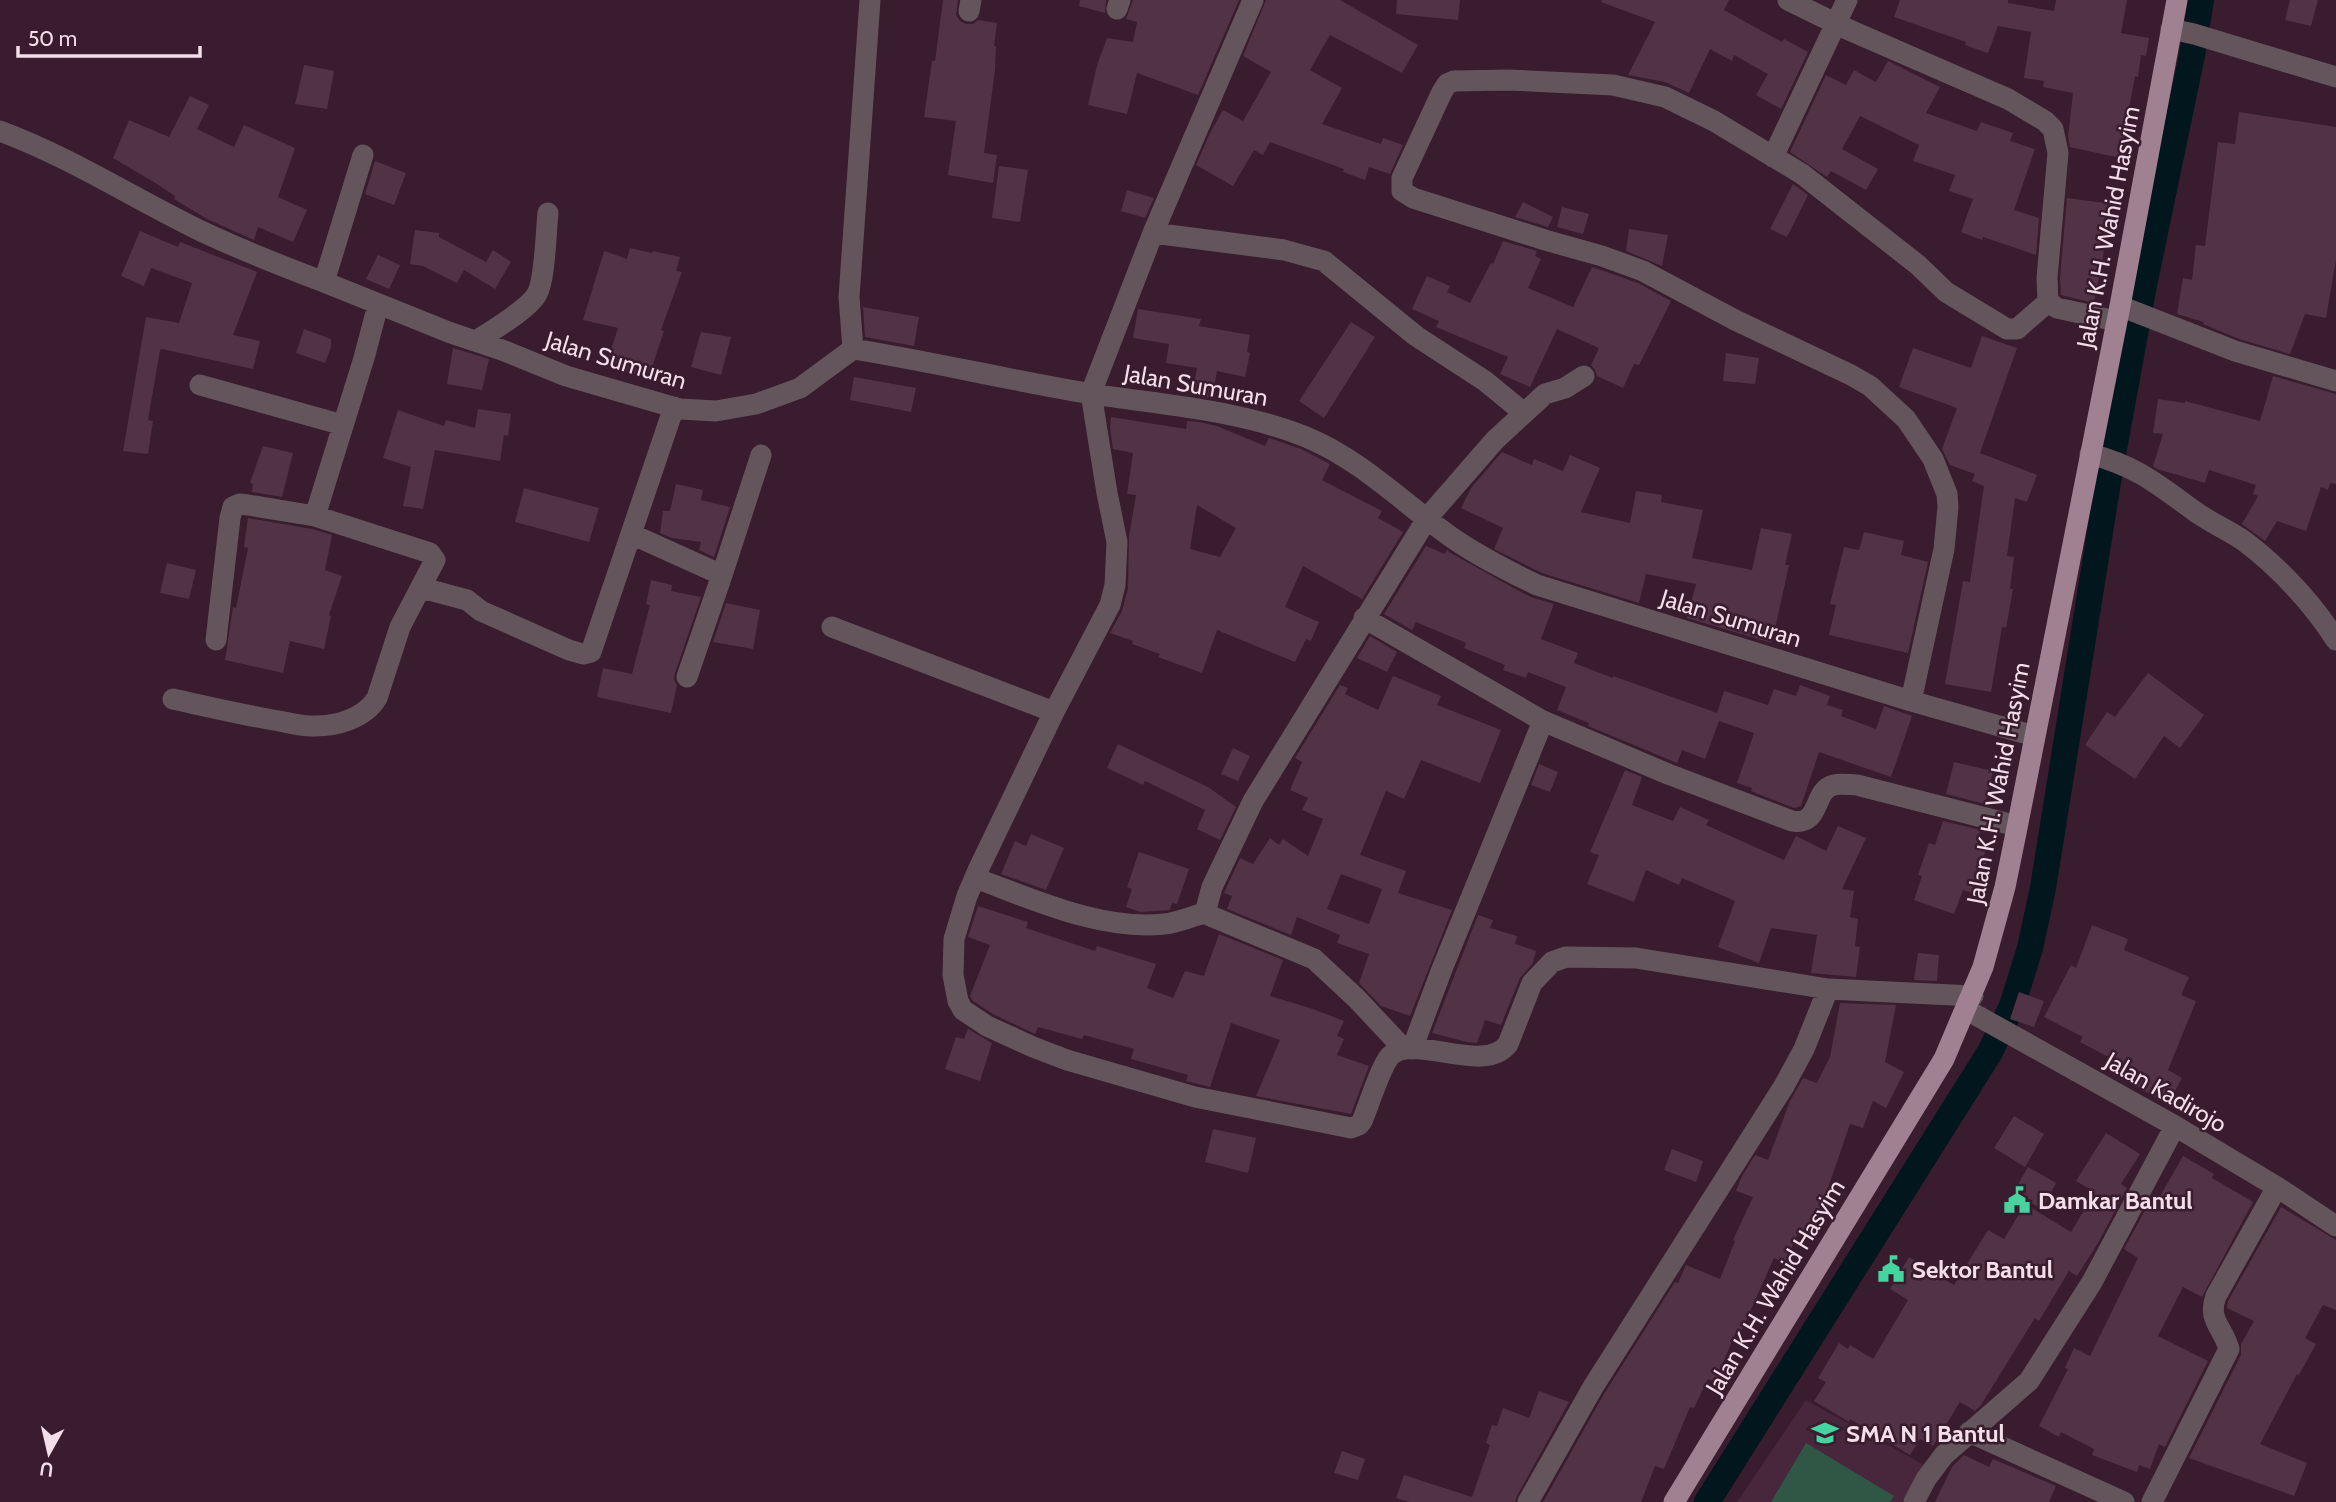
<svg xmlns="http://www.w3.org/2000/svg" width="2336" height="1502" font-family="Cabin,sans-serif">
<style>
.built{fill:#48263b}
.pitch{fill:#305746}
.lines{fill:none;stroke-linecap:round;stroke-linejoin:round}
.canal{stroke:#02161e;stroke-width:26}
.building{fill:#523345;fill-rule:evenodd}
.minor{stroke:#64555d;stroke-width:21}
.major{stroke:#9f8192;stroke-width:21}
.labels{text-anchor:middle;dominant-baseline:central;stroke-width:5;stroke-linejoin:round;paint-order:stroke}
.street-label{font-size:24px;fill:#f3dee9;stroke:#391c2d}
.poi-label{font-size:24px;font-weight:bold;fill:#f3dee9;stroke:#391c2d;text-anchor:start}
</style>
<rect width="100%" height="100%" fill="#391c2d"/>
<path class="built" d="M 1806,1400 L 1924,1465 L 1907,1502 L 1737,1502 Z"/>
<path class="pitch" d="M 1806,1443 L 1894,1496 L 1890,1502 L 1771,1502 Z"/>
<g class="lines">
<path class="canal" d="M 1707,1502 L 1990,1052 L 2012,1006 L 2030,948 L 2043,888 L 2108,482 L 2144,285 L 2192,55 L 2201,0"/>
</g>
<path class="building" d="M 943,0 L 958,0 L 956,15 L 960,21 L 966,24 L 973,24 L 978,20 L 997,23 L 994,46 L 996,46 L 995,70 L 984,153 L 997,155 L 993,183 L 948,175 L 956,121 L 924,117 L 932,61 L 935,61 Z
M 1080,0 L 1106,0 L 1105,13 L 1079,6 Z
M 1133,0 L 1239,0 L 1198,95 L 1137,73 L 1127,114 L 1088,105 L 1097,65 L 1107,38 L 1133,42 L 1137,22 L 1126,19 Z
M 1266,0 L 1340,0 L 1418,45 L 1402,73 L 1330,35 L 1310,70 L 1342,88 L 1322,124 L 1381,144 L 1383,138 L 1403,145 L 1390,174 L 1369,167 L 1365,180 L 1343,172 L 1344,169 L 1270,142 L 1263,155 L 1254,150 L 1233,186 L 1196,165 L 1210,133 L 1223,110 L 1243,121 L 1271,72 L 1243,56 Z
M 1397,0 L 1460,0 L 1458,20 L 1396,14 Z
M 1602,0 L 1729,0 L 1724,10 L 1782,42 L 1784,39 L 1808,52 L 1781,109 L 1756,95 L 1768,74 L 1734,55 L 1732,61 L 1710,49 L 1689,93 L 1665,82 L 1628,75 L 1655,22 L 1601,2 Z
M 1900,0 L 2008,0 L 2008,3 L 2054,11 L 2056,0 L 2127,0 L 2121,33 L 2149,38 L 2146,56 L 2141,55 L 2138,77 L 2135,76 L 2120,158 L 2070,147 L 2068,136 L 2073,93 L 2043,87 L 2044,81 L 2024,78 L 2031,32 L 1998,26 L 1988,53 L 1965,45 L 1966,42 L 1894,17 Z
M 2290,0 L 2318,0 L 2311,26 L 2285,20 Z
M 1888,61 L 1940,87 L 1926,113 L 1977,131 L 1981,122 L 2013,133 L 2010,141 L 2035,149 L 2014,210 L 2039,218 L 2036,255 L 1983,237 L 1982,240 L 1961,232 L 1973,199 L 1949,191 L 1955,175 L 1913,161 L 1919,145 L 1860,116 L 1842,149 L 1878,169 L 1866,190 L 1831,171 L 1827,177 L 1790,152 L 1826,75 L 1846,85 L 1854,70 L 1876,82 Z
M 304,65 L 334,71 L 327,109 L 295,104 Z
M 190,96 L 209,105 L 197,129 L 234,147 L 244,125 L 295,148 L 278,197 L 307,210 L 293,242 L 258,227 L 254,240 L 207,219 L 174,199 L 175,196 L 157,184 L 113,158 L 129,120 L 169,137 Z
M 2239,112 L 2336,127 L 2336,260 L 2326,318 L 2305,314 L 2290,354 L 2239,339 L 2203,324 L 2204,322 L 2177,314 L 2183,278 L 2192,280 L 2196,245 L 2205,246 L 2218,142 L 2235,144 Z
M 375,161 L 406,173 L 394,205 L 365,194 Z
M 999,166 L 1028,170 L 1020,222 L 992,218 Z
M 1793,184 L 1808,195 L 1787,237 L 1770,229 Z
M 1127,190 L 1154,198 L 1145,218 L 1121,211 Z
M 2067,198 L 2113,204 L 2094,303 L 2061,295 L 2060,278 Z
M 1523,202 L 1553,217 L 1548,227 L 1515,217 Z
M 1562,207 L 1589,214 L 1583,234 L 1557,227 Z
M 1629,229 L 1668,235 L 1662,266 L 1626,251 Z
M 415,230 L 439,233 L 439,237 L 486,262 L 493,250 L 511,262 L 495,289 L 464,270 L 457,283 L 423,266 L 410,264 Z
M 140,231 L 178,247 L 180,242 L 257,272 L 233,335 L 260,341 L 253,369 L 162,349 L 160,350 L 148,420 L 153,421 L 148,454 L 123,451 L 146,317 L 179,323 L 192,283 L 151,268 L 144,286 L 121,276 Z
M 1503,241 L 1537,251 L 1535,256 L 1541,259 L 1528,288 L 1573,307 L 1592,267 L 1638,283 L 1671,301 L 1639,365 L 1634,364 L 1623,388 L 1597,376 L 1595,370 L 1591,365 L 1599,348 L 1557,329 L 1530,387 L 1500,374 L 1508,357 L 1436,327 L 1439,321 L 1412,309 L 1427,276 L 1450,286 L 1447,292 L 1470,303 L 1491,263 L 1493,264 Z
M 630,248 L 652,253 L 653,251 L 680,257 L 676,271 L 682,272 L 661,330 L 664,331 L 648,379 L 606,365 L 618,328 L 583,320 L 604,251 L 627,259 Z
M 378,255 L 400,265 L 389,289 L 366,279 Z
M 863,307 L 919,317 L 914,346 L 865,337 Z
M 1138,309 L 1201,319 L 1199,326 L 1250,335 L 1247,352 L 1250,353 L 1245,377 L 1217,371 L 1212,398 L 1192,395 L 1197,368 L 1166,363 L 1169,344 L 1133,338 Z
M 1351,322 L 1375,337 L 1324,418 L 1299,401 Z
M 304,329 L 331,339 L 331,347 L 325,363 L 296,353 Z
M 701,332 L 731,337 L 721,375 L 691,367 Z
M 1982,336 L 2017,348 L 1980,453 L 2037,475 L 2027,502 L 2015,498 L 2007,556 L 2014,557 L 2010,589 L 2013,589 L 2006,628 L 2002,627 L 1991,692 L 1945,684 L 1963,581 L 1970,582 L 1984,486 L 1972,481 L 1975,474 L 1950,465 L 1942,449 L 1957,408 L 1899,387 L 1913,348 L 1971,368 Z
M 453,348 L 489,359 L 482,390 L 447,384 Z
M 1726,353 L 1759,358 L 1755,384 L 1723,381 Z
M 2273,376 L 2336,394 L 2336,484 L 2330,483 L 2328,490 L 2321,487 L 2306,531 L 2277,521 L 2265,541 L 2242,524 L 2258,496 L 2253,494 L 2256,485 L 2209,470 L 2205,483 L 2157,469 L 2153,466 L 2163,434 L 2153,433 L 2158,399 L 2185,403 L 2185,401 L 2260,421 Z
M 854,377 L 916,388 L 911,412 L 850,400 Z
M 478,409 L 511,414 L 508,436 L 504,435 L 500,461 L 435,450 L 423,509 L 403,506 L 411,467 L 383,458 L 398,410 L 444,426 L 446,420 L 475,428 Z
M 1111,417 L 1186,429 L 1187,421 L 1199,422 L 1217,426 L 1265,446 L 1269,438 L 1301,449 L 1330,464 L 1322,480 L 1382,511 L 1378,518 L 1403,532 L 1362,599 L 1303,566 L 1285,607 L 1319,622 L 1311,641 L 1306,639 L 1295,662 L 1217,630 L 1202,673 L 1158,657 L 1160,654 L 1132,644 L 1133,641 L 1110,633 L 1122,611 L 1128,588 L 1129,536 L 1136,495 L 1127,494 L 1133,453 L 1113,449 L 1110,427 ZM 1197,505 L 1236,528 L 1220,557 L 1190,549 Z
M 263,446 L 293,453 L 282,497 L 252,492 L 253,484 L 250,483 Z
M 1502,452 L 1532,465 L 1534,459 L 1563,471 L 1570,455 L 1600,468 L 1581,512 L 1630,523 L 1636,491 L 1662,495 L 1661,502 L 1703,510 L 1692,558 L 1752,570 L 1761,528 L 1792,534 L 1785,565 L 1789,565 L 1772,643 L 1687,618 L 1696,584 L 1646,574 L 1639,603 L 1542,573 L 1494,549 L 1503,528 L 1461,508 L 1471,488 Z
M 676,484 L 703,490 L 701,500 L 730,507 L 714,557 L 699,550 L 701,542 L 672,538 L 660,533 L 663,511 L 670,511 Z
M 524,488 L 599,508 L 589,542 L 515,522 Z
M 248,518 L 312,529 L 332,535 L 325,570 L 342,576 L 329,615 L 331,616 L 324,649 L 290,641 L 283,673 L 225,660 L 233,607 L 236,608 L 248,548 L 244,547 Z
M 1864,532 L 1904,541 L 1901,555 L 1928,562 L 1908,653 L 1829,635 L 1836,605 L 1830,604 L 1844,547 L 1859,550 Z
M 1426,546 L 1445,554 L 1447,550 L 1449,552 L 1510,586 L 1531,597 L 1554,604 L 1541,639 L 1578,653 L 1574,663 L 1613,678 L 1613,676 L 1717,713 L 1724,691 L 1768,705 L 1774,689 L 1796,696 L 1800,685 L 1830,696 L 1827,705 L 1843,710 L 1841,716 L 1876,729 L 1884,706 L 1912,716 L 1891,777 L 1819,752 L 1801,806 L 1794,808 L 1751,791 L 1752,788 L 1737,783 L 1754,733 L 1719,721 L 1705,759 L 1682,750 L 1677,763 L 1588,726 L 1589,723 L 1557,710 L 1566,687 L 1528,672 L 1526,678 L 1503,670 L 1505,665 L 1464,648 L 1466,643 L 1416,622 L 1412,630 L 1384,614 Z
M 167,563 L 196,570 L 189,599 L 160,593 Z
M 651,580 L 672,585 L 671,591 L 701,597 L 675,673 L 674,680 L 677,685 L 671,713 L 597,697 L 603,668 L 632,674 L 650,605 L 646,604 Z
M 726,603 L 760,610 L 753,649 L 713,642 Z
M 1370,636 L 1397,652 L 1387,672 L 1357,658 Z
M 2148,673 L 2204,715 L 2180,748 L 2164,736 L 2135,779 L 2085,745 L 2107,712 L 2115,717 Z
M 1393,676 L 1441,696 L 1437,705 L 1501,730 L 1480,783 L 1421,760 L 1404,799 L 1386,791 L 1360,855 L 1406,871 L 1398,893 L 1452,910 L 1410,1016 L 1381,1006 L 1359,983 L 1369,954 L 1337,943 L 1340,935 L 1297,917 L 1291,935 L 1227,909 L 1232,896 L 1224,893 L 1240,858 L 1253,864 L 1270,838 L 1279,845 L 1283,839 L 1308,856 L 1323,819 L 1302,810 L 1308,798 L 1290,790 L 1302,762 L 1295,758 L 1340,685 L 1348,688 L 1345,694 L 1378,710 ZM 1341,874 L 1382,889 L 1369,924 L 1327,909 Z
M 1118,744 L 1208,787 L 1236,807 L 1220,840 L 1197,829 L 1205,810 L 1145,781 L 1143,785 L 1107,768 Z
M 1233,748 L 1250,756 L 1238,781 L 1221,774 Z
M 1954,762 L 1993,771 L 1985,804 L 1946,794 Z
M 1539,764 L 1558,772 L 1550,792 L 1531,785 Z
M 1625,770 L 1642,777 L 1632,805 L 1673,821 L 1680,807 L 1709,820 L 1706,825 L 1784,860 L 1796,836 L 1826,851 L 1838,826 L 1866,838 L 1842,889 L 1854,891 L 1850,917 L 1858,919 L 1855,946 L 1860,947 L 1856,977 L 1811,973 L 1817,935 L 1771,928 L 1759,963 L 1718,947 L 1735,901 L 1682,878 L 1679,885 L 1646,870 L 1634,902 L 1587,884 L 1599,855 L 1590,852 Z
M 1943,821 L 1981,830 L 1977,842 L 1987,846 L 1982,861 L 1987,862 L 1976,894 L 1963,890 L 1954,914 L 1914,900 L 1922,876 L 1918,875 L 1929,843 L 1935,845 Z
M 1031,834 L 1064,848 L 1046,890 L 1001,874 L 1015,841 L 1026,846 Z
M 1139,852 L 1189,869 L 1177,904 L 1172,903 L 1170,910 L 1141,912 L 1126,907 L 1132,889 L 1127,887 Z
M 978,906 L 1028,922 L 1026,928 L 1095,951 L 1097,946 L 1156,964 L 1147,988 L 1173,998 L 1185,971 L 1204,976 L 1219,934 L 1283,960 L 1270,996 L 1313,1009 L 1344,1021 L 1337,1036 L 1344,1039 L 1337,1055 L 1369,1066 L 1351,1114 L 1256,1096 L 1280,1040 L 1231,1023 L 1210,1087 L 1186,1081 L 1188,1075 L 1131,1059 L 1134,1049 L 1084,1035 L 1082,1039 L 1038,1027 L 1035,1034 L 993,1014 L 973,1001 L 970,996 L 990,945 L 968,937 Z
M 1478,915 L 1493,920 L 1490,928 L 1517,936 L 1515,944 L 1536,951 L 1533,963 L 1520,978 L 1501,1025 L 1485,1020 L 1477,1043 L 1467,1042 L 1432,1033 Z
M 2092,925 L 2128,939 L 2124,950 L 2189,977 L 2181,995 L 2196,1001 L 2168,1070 L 2182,1078 L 2168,1104 L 2120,1077 L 2126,1066 L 2080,1042 L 2083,1037 L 2044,1017 L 2071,965 L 2076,968 Z
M 1918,953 L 1939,955 L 1937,981 L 1914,980 Z
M 2019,992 L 2044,1001 L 2034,1027 L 2010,1019 Z
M 1840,1003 L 1896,1005 L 1885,1062 L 1904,1072 L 1886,1108 L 1873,1101 L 1863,1128 L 1850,1124 L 1810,1240 L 1797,1235 L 1785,1263 L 1774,1258 L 1739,1336 L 1735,1334 L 1715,1382 L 1708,1379 L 1694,1408 L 1690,1407 L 1664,1469 L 1655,1466 L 1641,1502 L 1543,1502 L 1604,1394 L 1675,1282 L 1678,1283 L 1686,1265 L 1720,1279 L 1735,1241 L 1733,1240 L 1753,1197 L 1736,1191 L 1741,1178 L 1755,1155 L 1768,1160 L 1790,1101 L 1803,1078 L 1817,1083 L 1830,1057 Z
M 968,1029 L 992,1043 L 980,1081 L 945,1069 L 956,1037 L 964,1039 Z
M 2014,1116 L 2044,1134 L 2025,1167 L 1994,1148 Z
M 1213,1129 L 1256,1138 L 1248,1173 L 1205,1162 Z
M 2106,1133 L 2140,1154 L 2121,1184 L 2127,1188 L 2098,1243 L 2077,1276 L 2069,1271 L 2039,1321 L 2035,1318 L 1981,1405 L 1975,1411 L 1960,1402 L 1933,1446 L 1920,1439 L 1910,1455 L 1850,1419 L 1849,1422 L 1814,1401 L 1826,1382 L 1818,1378 L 1839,1343 L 1848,1349 L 1850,1345 L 1873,1359 L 1908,1300 L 1890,1289 L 1909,1257 L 1954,1285 L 1988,1230 L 2004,1239 L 2025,1204 L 2071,1232 L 2095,1192 L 2076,1181 Z
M 1672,1149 L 1703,1161 L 1696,1182 L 1664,1170 Z
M 2183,1156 L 2214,1174 L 2212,1178 L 2253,1202 L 2202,1297 L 2183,1287 L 2158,1336 L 2208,1361 L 2165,1447 L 2159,1444 L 2150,1469 L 2139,1465 L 2137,1472 L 2092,1455 L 2094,1449 L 2061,1432 L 2059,1437 L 2039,1426 L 2068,1369 L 2065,1368 L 2074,1348 L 2090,1356 L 2138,1258 L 2124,1249 L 2150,1201 L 2155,1205 Z
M 2028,1167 L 2056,1183 L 2042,1209 L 2013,1193 Z
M 2281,1207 L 2336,1240 L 2336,1310 L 2323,1305 L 2305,1338 L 2316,1344 L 2299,1375 L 2297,1374 L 2260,1444 L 2307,1463 L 2294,1496 L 2189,1458 L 2241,1355 L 2241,1344 L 2254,1321 L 2227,1308 L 2228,1301 Z
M 1539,1391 L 1569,1402 L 1517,1496 L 1515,1502 L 1409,1502 L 1396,1498 L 1404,1475 L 1472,1497 L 1490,1445 L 1486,1443 L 1492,1425 L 1497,1426 L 1503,1408 L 1529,1418 Z
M 1342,1451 L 1365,1459 L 1358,1480 L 1334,1473 Z
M 1964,1455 L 1989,1467 L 1993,1459 L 2056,1486 L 2049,1502 L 1935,1502 L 1952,1467 Z"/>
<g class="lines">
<path class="minor" d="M 1253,0 L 1153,233 L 1091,393 L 1107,493 L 1117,542 L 1115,585 L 1110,605 L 1054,712 L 979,868 L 967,896 L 954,939 L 953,975 L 958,1001 L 963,1010 L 987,1026 L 1033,1047 L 1067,1060 L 1195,1097 L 1351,1128 L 1359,1125 L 1362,1121 C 1369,1105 1380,1068 1390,1056 C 1413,1032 1484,1076 1508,1044 L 1532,983 L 1552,962 L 1566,957 L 1636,958 L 1828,989 L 1804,1049 L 1784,1086 L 1593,1387 L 1528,1502
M 1788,0 L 1847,29 L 2008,99 L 2045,121 L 2053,129 L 2058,153 L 2047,278 L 2048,302 L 2057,308 L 2116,321
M 1117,9 L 1120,0
M 969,11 L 971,0
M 2171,29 L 2194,34 L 2336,77
M 0,131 C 70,157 133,198 201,231 C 241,250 282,266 324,282 L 363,155
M 1773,157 L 1847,0
M 1153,233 L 1284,250 L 1324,261 L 1416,336 L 1485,381 L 1524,413
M 324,282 L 451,333 L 502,350 L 566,376 L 680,409 L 716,411 L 756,404 L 800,388 L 853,349 C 934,362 1013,381 1093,394 C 1163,405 1240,410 1306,437 C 1362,460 1405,505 1454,539 C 1480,557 1508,571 1537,585 L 1911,701 L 2034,736
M 2120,306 L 2235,351 L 2336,381
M 476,341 C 491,331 529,309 537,294 C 545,280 546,231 548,213
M 853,349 L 849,297 L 870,0
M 200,385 L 343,425
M 2090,454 C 2136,466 2156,483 2193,510 C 2209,522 2228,530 2244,541 C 2279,567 2313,604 2336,640
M 631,534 L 722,575
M 422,588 L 467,600 L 481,611 L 569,650 L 583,654 L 591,652 L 674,407
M 1364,618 L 1543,721 L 1668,774 L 1792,821 C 1822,826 1812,790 1834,785 C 1841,783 1850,785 1857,785 L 2017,826
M 832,627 L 1054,712
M 216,640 L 230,518 L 233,507 L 240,504 L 248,505 L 315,516
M 687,677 L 722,575 L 761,455
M 173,699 C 209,707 243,715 279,721 C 289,723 300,726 311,726 C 335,727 364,719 377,698 L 400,627 L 435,560 L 430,553 L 315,516 L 364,358 L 378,305
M 1911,701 L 1944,549 L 1948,507 L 1947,494 L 1933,459 L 1906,419 L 1870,386 L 1851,375 L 1735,320 L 1643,271 L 1602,256 L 1545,240 L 1413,198 L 1402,191 L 1402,178 L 1442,92 L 1447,84 L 1454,81 L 1508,80 L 1613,85 L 1665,97 L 1714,121 L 1802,174 L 1918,265 L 1946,292 L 2007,329 L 2017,329 L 2048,302
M 975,878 C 1033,899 1101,931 1164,924 C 1177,923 1192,916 1205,913
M 1828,989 L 1973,996
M 1967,1010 L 2175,1126 L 2277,1187 L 2336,1226
M 1404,1049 L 1356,998 L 1314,959 L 1213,917 L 1205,913 L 1212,887 L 1253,801 L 1428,517 L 1495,440 L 1545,394 L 1565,388 L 1584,376
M 1412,1049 L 1442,969 L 1543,721
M 1969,1432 L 2124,1502
M 1914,1502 L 1926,1479 L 1944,1455 L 2029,1381 L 2092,1282 L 2175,1126
M 2152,1502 L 2229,1349 C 2223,1327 2207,1320 2216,1296 L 2277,1187"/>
<path class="major" d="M 1674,1502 L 1944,1059 L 1983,967 L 2005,887 L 2016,833 L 2120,306 L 2177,0"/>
</g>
<defs>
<symbol id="civic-bare" viewBox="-9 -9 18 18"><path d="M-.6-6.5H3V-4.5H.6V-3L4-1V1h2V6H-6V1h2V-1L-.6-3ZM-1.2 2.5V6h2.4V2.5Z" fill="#45d49f" stroke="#391c2d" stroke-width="2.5" paint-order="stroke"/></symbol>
<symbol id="school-bare" viewBox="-9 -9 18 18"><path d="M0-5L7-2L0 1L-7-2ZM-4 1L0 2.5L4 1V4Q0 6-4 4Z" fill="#45d49f" stroke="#391c2d" stroke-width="2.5" paint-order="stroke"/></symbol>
</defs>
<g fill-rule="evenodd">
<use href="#civic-bare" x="1998" y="1181" width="38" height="38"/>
<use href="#civic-bare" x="1872" y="1250" width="38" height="38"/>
<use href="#school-bare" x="1806" y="1414" width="38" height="38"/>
</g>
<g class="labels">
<g class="street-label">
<text transform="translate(2108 227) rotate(-79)">Jalan K.H. Wahid Hasyim</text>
<text transform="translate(616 360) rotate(17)">Jalan Sumuran</text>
<text transform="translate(1196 385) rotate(10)">Jalan Sumuran</text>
<text transform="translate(1731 618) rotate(17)">Jalan Sumuran</text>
<text transform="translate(1998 783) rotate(-79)">Jalan K.H. Wahid Hasyim</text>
<text transform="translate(2166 1092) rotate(30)">Jalan Kadirojo</text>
<text transform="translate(1775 1287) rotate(-59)">Jalan K.H. Wahid Hasyim</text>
</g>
<g class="poi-label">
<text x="2038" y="1200">Damkar Bantul</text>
<text x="1912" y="1269">Sektor Bantul</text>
<text x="1846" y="1433">SMA N 1 Bantul</text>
</g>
</g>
<g transform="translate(49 1453) rotate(188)" stroke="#391c2d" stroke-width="5" paint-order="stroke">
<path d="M0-5L12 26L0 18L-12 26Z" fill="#f3dee9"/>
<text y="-10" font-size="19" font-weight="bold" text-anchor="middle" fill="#f3dee9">U</text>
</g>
<path d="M18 46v10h182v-10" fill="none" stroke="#f3dee9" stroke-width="3.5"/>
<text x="28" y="46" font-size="21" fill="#f3dee9" stroke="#391c2d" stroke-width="5" paint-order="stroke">50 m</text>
</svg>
